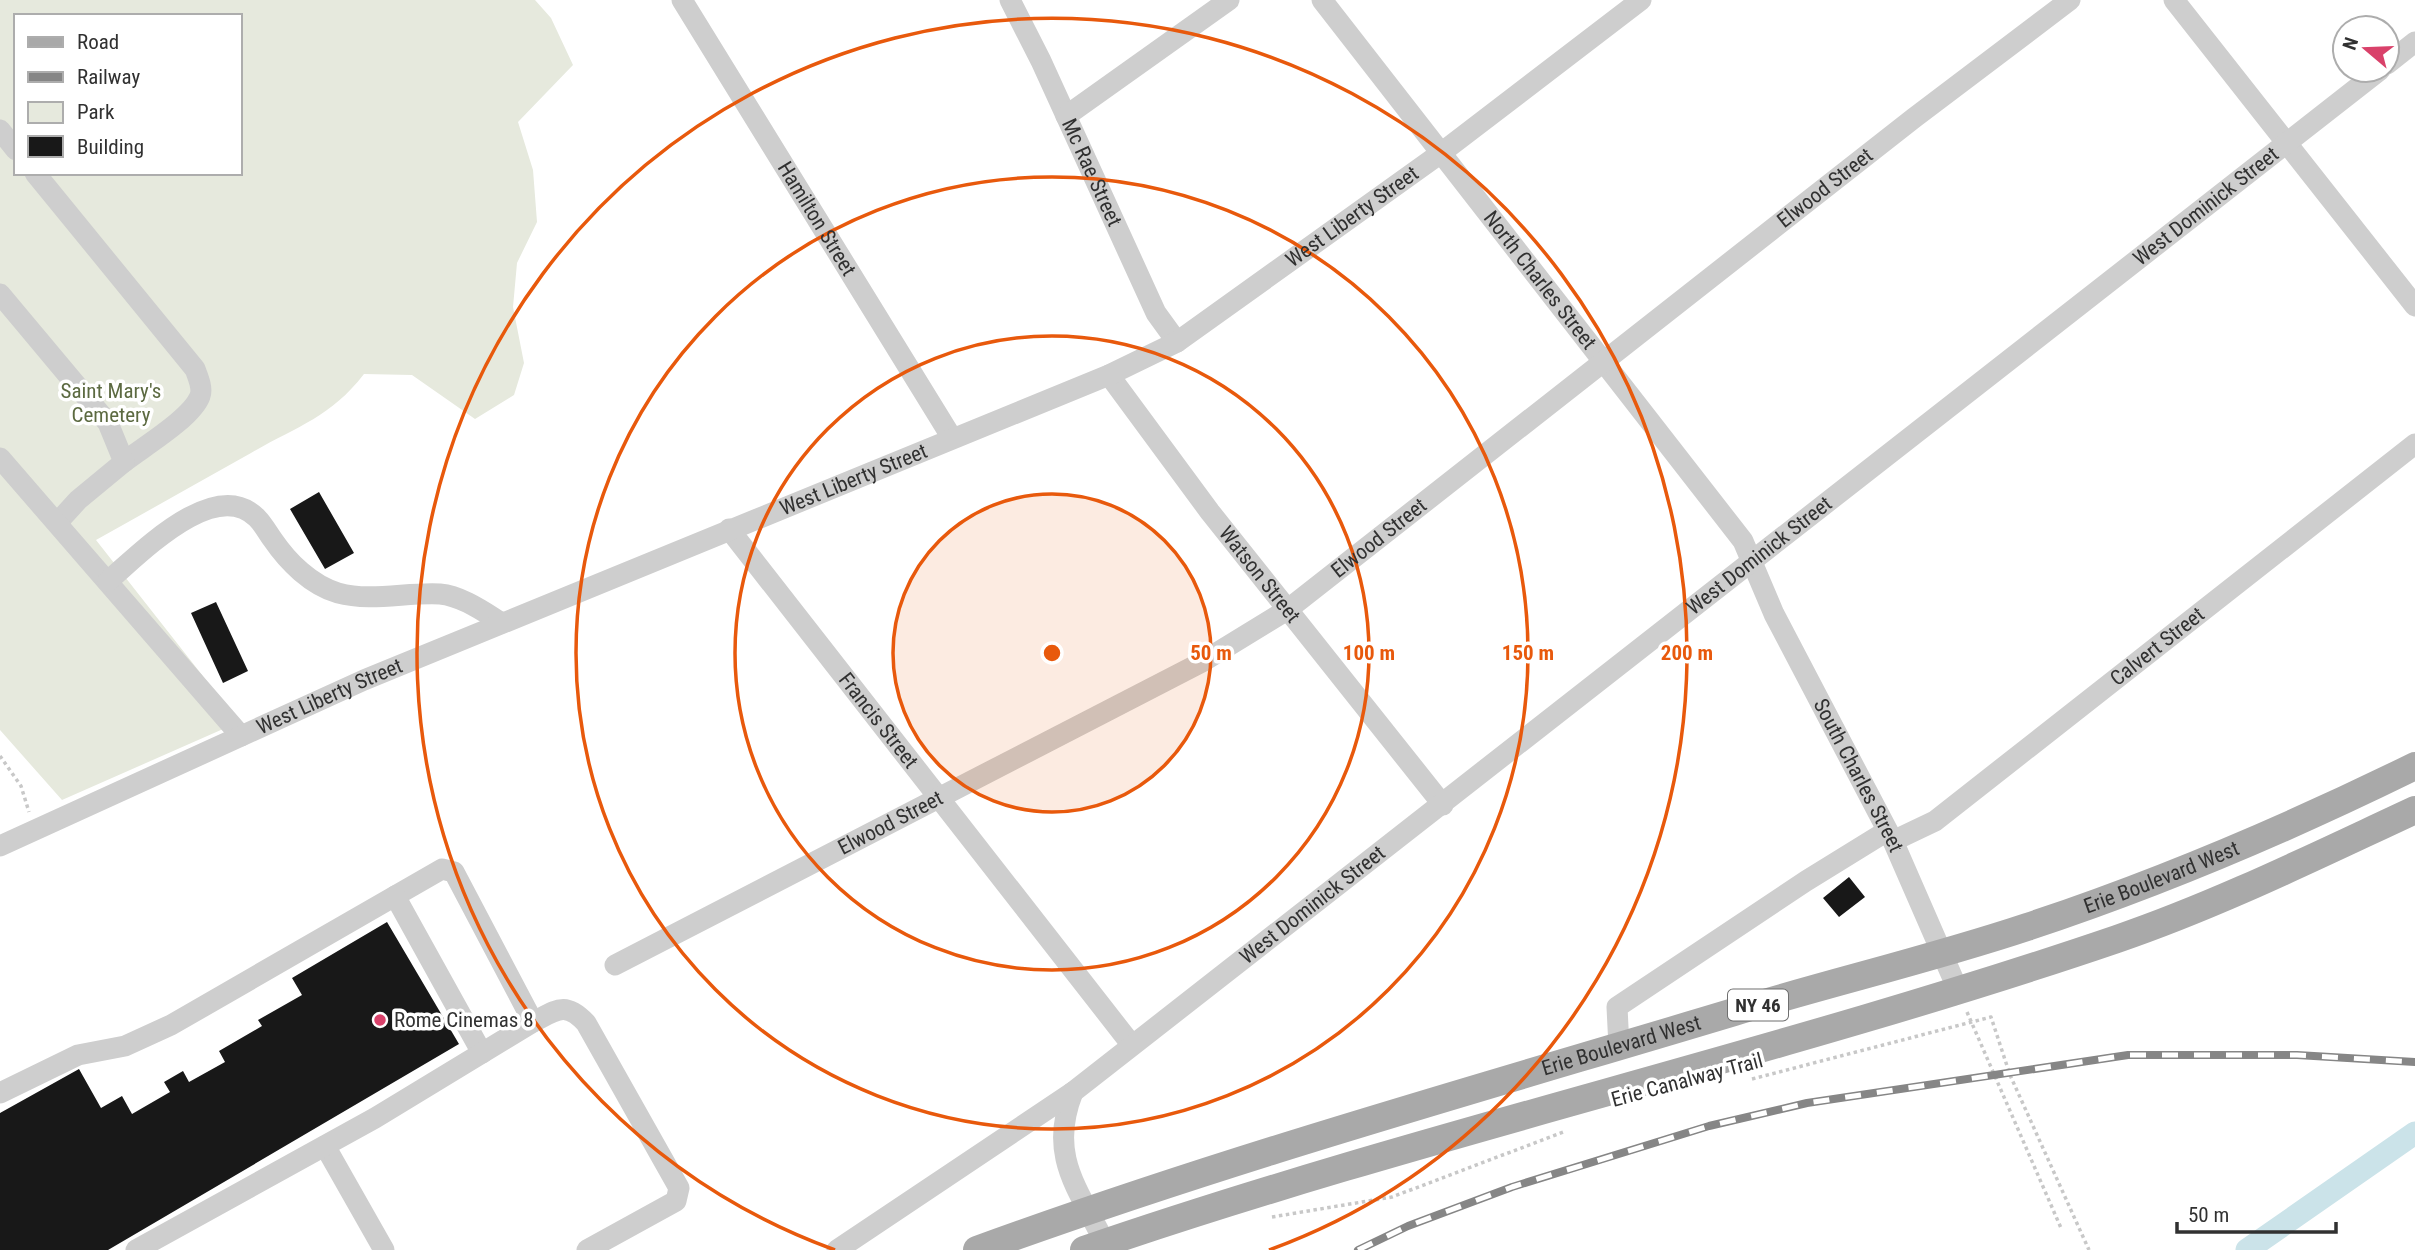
<svg xmlns="http://www.w3.org/2000/svg" width="2415" height="1250" font-family="'Roboto Condensed',sans-serif">
<style>
.green{fill:#e6e9dd;fill-rule:evenodd}
.lines{fill:none;stroke-linecap:round;stroke-linejoin:round}
.canal{stroke:#cbe3e9;stroke-width:23}
.building{fill:#181818}
.path{stroke:#c8c8c8;stroke-width:3.5;stroke-dasharray:3.5 3.5;stroke-linecap:butt}
.minor{stroke:#cecece;stroke-width:21}
.major{stroke:#a9a9a9;stroke-width:28}
.rail-casing{stroke:#868686;stroke-width:8}
.rail{stroke:#fff;stroke-width:5;stroke-dasharray:16;stroke-linecap:butt}
.ring{fill:none;stroke:#e8590c;stroke-width:3.5}
.poi-dot{fill:#d9416a;stroke:#fff;stroke-width:2.5}
.labels{text-anchor:middle;dominant-baseline:central;stroke-width:7;stroke-linejoin:round;paint-order:stroke}
.shield{fill:#fff;stroke:#6f6f6f;stroke-width:2}
.shield-label{font-size:19px;font-weight:bold;fill:#313131}
.street-label{font-size:21px;fill:#313131;stroke:#fff}
.park-label{font-size:21px;fill:#5c6a41;stroke:#fff}
.poi-label{font-size:21px;fill:#313131;stroke:#fff;text-anchor:start}
.centre{fill:#e8590c;stroke:#fff;stroke-width:3.5}
.ring-label{font-size:21px;text-anchor:middle;font-weight:bold;fill:#e8590c;stroke:#fff;stroke-width:7;stroke-linejoin:round;paint-order:stroke}
</style>
<rect width="100%" height="100%" fill="#fff"/>
<path class="green" d="M 0,0 L 535,0 L 551,18 L 573,65 L 518,122 L 533,170 L 537,222 L 517,263 L 513,307 L 524,363 L 514,395 L 475,419 L 412,375 L 364,374 C 330,418 297,426 251,453 C 199,482 148,511 96,540 L 239,722 L 62,800 L 0,730 ZM 16,16 L 240,16 L 240,173 L 16,173 Z"/>
<g class="lines">
<path class="canal" d="M 2247,1250 L 2415,1133"/>
</g>
<path class="building" d="M 319,492 L 354,553 L 325,569 L 290,509 Z
M 216,602 L 248,671 L 223,683 L 191,613 Z
M 1849,877 L 1865,897 L 1839,917 L 1823,898 Z
M 387,922 L 459,1044 L 108,1250 L 0,1250 L 0,1113 L 79,1069 L 101,1108 L 122,1096 L 132,1114 L 170,1092 L 164,1082 L 183,1071 L 189,1082 L 225,1062 L 219,1051 L 262,1026 L 258,1020 L 302,995 L 292,978 Z"/>
<g class="lines">
<path class="path" d="M 0,756 L 21,786 L 29,812
M 1967,1012 L 2061,1228
M 1752,1079 L 1991,1017 L 2010,1075 L 2089,1250
M 1272,1217 L 1392,1197 L 1566,1131"/>
<g class="minor">
<path id="s1" d="M 682,0 L 952,438"/>
<path id="s2" d="M 1010,0 L 1041,61 L 1156,313 L 1177,342"/>
<path id="s3" d="M 1322,0 L 1743,541 L 1774,614 L 1893,841 L 1958,990"/>
<path d="M 2174,0 L 2415,306"/>
<path d="M 2387,64 L 2415,42"/>
<path d="M 1066,116 L 1229,0"/>
<path d="M 0,130 L 16,150"/>
<path d="M 35,173 L 195,369 C 198,377 203,388 200,396 C 192,418 143,447 124,462"/>
<path d="M 0,294 L 108,423 L 124,462 L 78,500 L 58,522"/>
<path id="s4" d="M 1109,375 L 1210,512 L 1443,805"/>
<path d="M 0,458 L 241,736"/>
<path id="s5" d="M 729,529 L 1131,1044"/>
<path d="M 108,581 C 139,555 215,475 257,518 C 263,524 268,533 273,540 C 288,562 311,585 338,593 C 371,602 407,592 440,594 C 462,596 484,612 502,623"/>
<path id="s6" d="M 1893,841 L 1935,821 L 2415,444"/>
<path id="s7" d="M 0,846 L 364,680 L 1109,375 L 1177,342 L 1441,153 L 1641,0"/>
<path d="M 395,896 L 442,869 L 454,872 L 533,1022"/>
<path id="s8" d="M 615,965 L 1202,662 L 1287,610 L 1914,118 L 2070,0"/>
<path d="M 1619,1047 L 1617,1007 L 1806,881 L 1887,831"/>
<path d="M 1073,1092 C 1048,1155 1077,1187 1105,1243"/>
<path d="M 0,1093 L 78,1055 L 125,1046 L 171,1025 L 395,896 L 482,1053"/>
<path d="M 325,1146 L 384,1250"/>
<path d="M 136,1250 L 375,1118 L 533,1022 C 557,1010 565,1001 586,1023 L 679,1188 L 676,1201 L 587,1250"/>
<path id="s9" d="M 837,1250 L 1073,1092 L 2380,70"/>
</g>
<g class="major">
<path id="s10" d="M 977,1250 C 1226,1159 1481,1088 1734,1012 C 1832,982 1931,959 2027,927 C 2160,883 2289,828 2415,766"/>
<path d="M 1084,1250 C 1424,1133 1777,1055 2117,939 C 2219,904 2318,855 2415,810"/>
</g>
<defs>
<path id="rail" d="M 1358,1250 L 1408,1226 L 1512,1187 L 1709,1126 L 1807,1103 L 2128,1055 L 2297,1055 L 2415,1062"/>
</defs>
<use href="#rail" class="rail-casing"/>
<use href="#rail" class="rail"/>
</g>
<circle cx="1052" cy="653" r="159" fill="#e8590c" fill-opacity=".12"/>
<g class="ring">
<circle cx="1052" cy="653" r="159"/>
<circle cx="1052" cy="653" r="317"/>
<circle cx="1052" cy="653" r="476"/>
<path d="M835 1250A635 635 0 1 1 1269 1250"/>
</g>
<circle class="poi-dot" cx="380" cy="1020" r="7"/>
<g class="labels">
<rect class="shield" x="1728" y="989.5" width="60" height="31" rx="5"/>
<g class="shield-label">
<text x="1758" y="1005">NY 46</text>
</g>
<g class="street-label">
<text stroke="none"><textPath href="#s2" startOffset="191">Mc Rae Street</textPath></text>
<text stroke="none"><textPath href="#s8" startOffset="1444">Elwood Street</textPath></text>
<text stroke="none"><textPath href="#s9" startOffset="1722">West Dominick Street</textPath></text>
<text stroke="none"><textPath href="#s7" startOffset="1496">West Liberty Street</textPath></text>
<text stroke="none"><textPath href="#s1" startOffset="257">Hamilton Street</textPath></text>
<text stroke="none"><textPath href="#s3" startOffset="355">North Charles Street</textPath></text>
<text stroke="none"><textPath href="#s7" startOffset="929">West Liberty Street</textPath></text>
<text stroke="none"><textPath href="#s8" startOffset="877">Elwood Street</textPath></text>
<text stroke="none"><textPath href="#s9" startOffset="1155">West Dominick Street</textPath></text>
<text stroke="none"><textPath href="#s4" startOffset="250">Watson Street</textPath></text>
<text stroke="none"><textPath href="#s6" startOffset="329">Calvert Street</textPath></text>
<text stroke="none"><textPath href="#s7" startOffset="362">West Liberty Street</textPath></text>
<text stroke="none"><textPath href="#s5" startOffset="243">Francis Street</textPath></text>
<text stroke="none"><textPath href="#s3" startOffset="947">South Charles Street</textPath></text>
<text stroke="none"><textPath href="#s8" startOffset="310">Elwood Street</textPath></text>
<text stroke="none"><textPath href="#s10" startOffset="1242">Erie Boulevard West</textPath></text>
<text stroke="none"><textPath href="#s9" startOffset="588">West Dominick Street</textPath></text>
<text stroke="none"><textPath href="#s10" startOffset="676">Erie Boulevard West</textPath></text>
<text transform="translate(1687 1080) rotate(-15)">Erie Canalway Trail</text>
</g>
<g class="park-label">
<text x="111" y="391">Saint Mary's<tspan x="111" dy="24">Cemetery</tspan></text>
</g>
<g class="poi-label">
<text x="394" y="1020">Rome Cinemas 8</text>
</g>
</g>
<circle cx="1052" cy="653" r="10" class="centre"/>
<g class="ring-label">
<text x="1211" y="660">50 m</text>
<text x="1369" y="660">100 m</text>
<text x="1528" y="660">150 m</text>
<text x="1687" y="660">200 m</text>
</g>
<rect x="14" y="14" width="228" height="161" fill="#ffffff" stroke="#adadad" stroke-width="2"/>
<rect x="28" y="37" width="35" height="10" fill="#a9a9a9" stroke="#adadad" stroke-width="2"/>
<text x="77" y="49" font-size="21" fill="#313131">Road</text>
<rect x="28" y="72" width="35" height="10" fill="#868686" stroke="#adadad" stroke-width="2"/>
<text x="77" y="84" font-size="21" fill="#313131">Railway</text>
<rect x="28" y="102" width="35" height="21" fill="#e6e9dd" stroke="#adadad" stroke-width="2"/>
<text x="77" y="119" font-size="21" fill="#313131">Park</text>
<rect x="28" y="136" width="35" height="21" fill="#181818" stroke="#adadad" stroke-width="2"/>
<text x="77" y="154" font-size="21" fill="#313131">Building</text>
<g transform="translate(2366 49) rotate(289)"><circle r="33" fill="#ffffff" stroke="#adadad" stroke-width="2"/>
<path d="M0-5L12 26L0 18L-12 26Z" fill="#d9416a"/>
<text y="-10" font-size="19" font-weight="bold" text-anchor="middle" fill="#313131">N</text>
</g>
<path d="M2177 1222v10h159v-10" fill="none" stroke="#313131" stroke-width="3.5"/>
<text x="2188" y="1222" font-size="21" fill="#313131" stroke="#ffffff" stroke-width="5" paint-order="stroke">50 m</text>
</svg>
